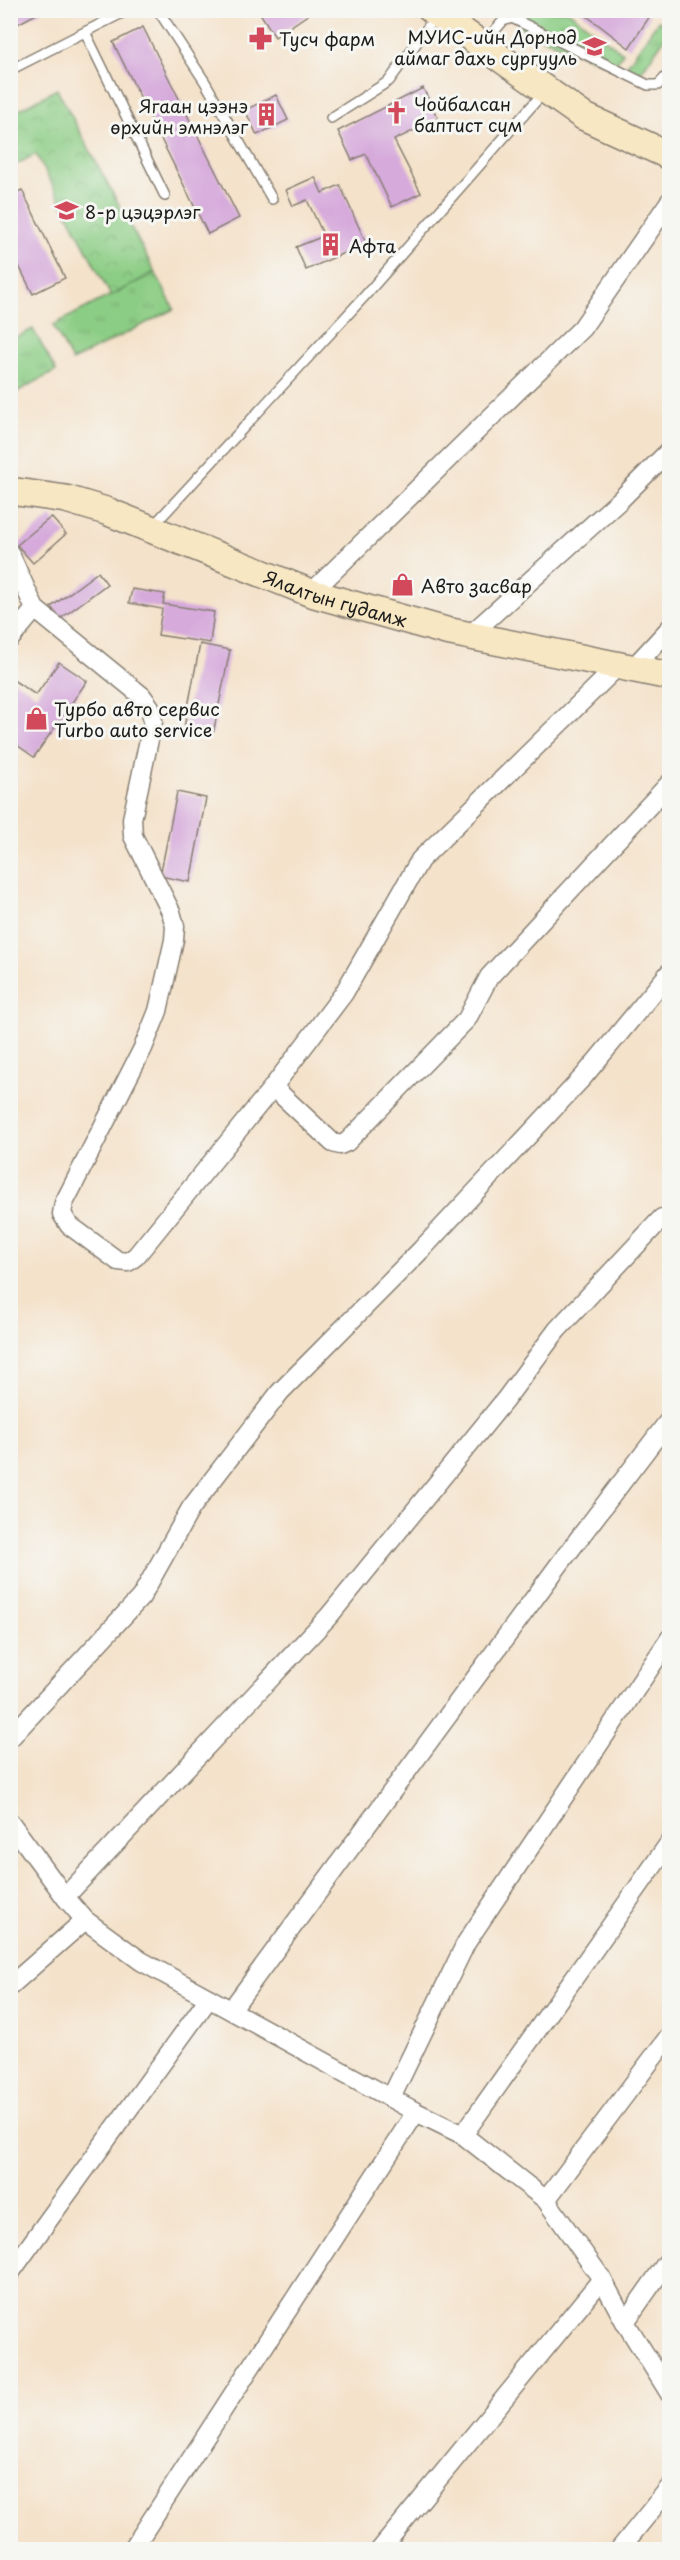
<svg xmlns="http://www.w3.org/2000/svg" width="680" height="2560" font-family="'Playpen Sans',sans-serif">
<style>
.grass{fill:url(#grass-tufts);stroke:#547450;stroke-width:1.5}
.park{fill:url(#park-crowns);stroke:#547450;stroke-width:1.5}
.building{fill:#d6aadb}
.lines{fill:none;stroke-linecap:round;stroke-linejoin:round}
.lane-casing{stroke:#887f73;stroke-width:12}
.street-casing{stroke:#887f73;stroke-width:21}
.secondary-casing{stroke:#887f73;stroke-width:30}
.lane{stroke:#fff;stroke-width:9}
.street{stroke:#fff;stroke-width:18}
.secondary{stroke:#f8e7c3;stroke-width:27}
.labels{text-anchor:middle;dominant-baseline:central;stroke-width:6;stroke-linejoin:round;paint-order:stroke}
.poi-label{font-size:18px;fill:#1c1c1c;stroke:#f6f6f2;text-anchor:start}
.street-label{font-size:18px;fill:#1c1c1c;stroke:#f6f6f2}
</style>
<defs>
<pattern id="grass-tufts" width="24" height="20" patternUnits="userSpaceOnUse" patternTransform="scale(1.5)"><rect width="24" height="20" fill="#8ccd85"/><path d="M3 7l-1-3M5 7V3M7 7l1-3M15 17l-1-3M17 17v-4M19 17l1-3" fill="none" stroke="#78af72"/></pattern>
<pattern id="park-crowns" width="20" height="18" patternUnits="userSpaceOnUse" patternTransform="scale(1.5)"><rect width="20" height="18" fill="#8ccd85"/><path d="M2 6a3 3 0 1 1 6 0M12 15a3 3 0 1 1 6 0" fill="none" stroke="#78af72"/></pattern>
</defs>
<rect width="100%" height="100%" fill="#f6f6f2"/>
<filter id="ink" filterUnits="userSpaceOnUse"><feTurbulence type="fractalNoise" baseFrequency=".0167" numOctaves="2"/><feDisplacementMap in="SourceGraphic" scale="12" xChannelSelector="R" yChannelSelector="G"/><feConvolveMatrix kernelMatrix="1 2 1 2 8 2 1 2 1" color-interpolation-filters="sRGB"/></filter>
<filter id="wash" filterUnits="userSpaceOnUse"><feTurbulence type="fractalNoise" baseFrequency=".008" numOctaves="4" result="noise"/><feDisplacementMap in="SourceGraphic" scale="24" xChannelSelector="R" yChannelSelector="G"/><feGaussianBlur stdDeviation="1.35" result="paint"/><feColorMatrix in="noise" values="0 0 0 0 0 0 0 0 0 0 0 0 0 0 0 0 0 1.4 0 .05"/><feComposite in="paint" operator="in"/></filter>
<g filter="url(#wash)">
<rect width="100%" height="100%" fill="#f4e2ca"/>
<path class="grass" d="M 519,11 L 568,11 L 623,53 L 613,67 L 521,30 L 515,14 Z
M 658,21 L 669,28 L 669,32 L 641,72 L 623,71 Z
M 155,272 L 174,309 L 72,361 L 53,325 Z
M 33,329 L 56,371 L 11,395 L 11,340 Z"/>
<path class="park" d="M 57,89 L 155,272 L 111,296 L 36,154 L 11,167 L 11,114 Z"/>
<g id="blocks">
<path class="building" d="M 10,10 L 44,10 L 10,28 Z
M 258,10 L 307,10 L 309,14 L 275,37 Z
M 579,10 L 643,10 L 650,16 L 629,48 Z
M 143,27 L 239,218 L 208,234 L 113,42 Z
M 423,88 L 438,119 L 394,140 L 421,193 L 392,207 L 366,154 L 352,160 L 338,131 Z
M 276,95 L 288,120 L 257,135 L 245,110 Z
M 315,177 L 322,193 L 340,185 L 366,243 L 306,270 L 296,247 L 324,236 L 307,200 L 293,206 L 286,190 Z
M 22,190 L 65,278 L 33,294 L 19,266 L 10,270 L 10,195 Z
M 51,517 L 66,534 L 33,563 L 17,545 Z
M 98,572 L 107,584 L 60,619 L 51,607 Z
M 132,589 L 165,594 L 163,604 L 214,612 L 210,643 L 158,635 L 162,609 L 129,603 Z
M 200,644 L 230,650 L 213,734 L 184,728 Z
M 59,662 L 87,681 L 34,757 L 10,740 L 10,678 L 36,695 Z
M 177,792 L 206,798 L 190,882 L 160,876 Z"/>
</g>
</g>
<g filter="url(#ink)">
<use href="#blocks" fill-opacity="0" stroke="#887f73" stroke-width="1.5"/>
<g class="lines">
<defs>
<path id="lane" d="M 158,10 L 205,82 L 272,199
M 85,32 L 165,196
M 483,44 L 503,21 L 512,18 L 648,85 L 658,85 L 670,72
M 10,70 L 128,10
M 331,118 L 389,81 L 436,16
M 154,525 L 363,298 L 544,92"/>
<path id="street" d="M 10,554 L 35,609 L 10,639
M 311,593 L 582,328 L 670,201
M 35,609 L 142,696 L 150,707 L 153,721 L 132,819 L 133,836 L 171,912 L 175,926 L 174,940 L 158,1011 L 143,1048 L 64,1203 L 62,1214 L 69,1225 L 118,1261 L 128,1262 L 136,1256 L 273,1087 L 344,993 L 420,860 L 618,666
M 470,635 L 619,501 L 670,450
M 632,669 L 670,628
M 273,1087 L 333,1143 L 340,1145 L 347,1142 L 467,1019 L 489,977 L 670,783
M 10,1738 L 141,1597 L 191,1508 L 280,1392 L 421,1250 L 584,1076 L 670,972
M 10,1822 L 65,1897 L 85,1920 L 141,1961 L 416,2112 L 463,2135 L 546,2200 L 602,2279 L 625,2322 L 670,2394
M 65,1897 L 329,1616 L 505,1400 L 557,1330 L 662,1218
M 10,1986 L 85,1920
M 231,2010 L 561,1562 L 670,1419
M 391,2098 L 466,1943 L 670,1638
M 463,2135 L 670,1842
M 546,2200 L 670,2035
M 10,2273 L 209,1998
M 625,2322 L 670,2258
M 132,2550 L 416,2112
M 380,2550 L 602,2279
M 619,2550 L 670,2487"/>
<g id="secondary">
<path d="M 432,10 L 583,116 L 670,156"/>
<path id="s1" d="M 10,491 L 66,499 L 106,511 L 311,593 L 446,631 L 670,676"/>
</g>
</defs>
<use href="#lane" class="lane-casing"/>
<use href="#street" class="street-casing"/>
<use href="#secondary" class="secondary-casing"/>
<use href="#lane" class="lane"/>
<use href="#street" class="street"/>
<use href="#secondary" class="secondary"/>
</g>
</g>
<defs>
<symbol id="pharmacy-bare" viewBox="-9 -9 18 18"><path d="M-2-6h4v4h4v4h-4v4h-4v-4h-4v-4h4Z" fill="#d1495b" stroke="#f6f6f2" stroke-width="2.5" paint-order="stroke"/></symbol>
<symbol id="university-bare" viewBox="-9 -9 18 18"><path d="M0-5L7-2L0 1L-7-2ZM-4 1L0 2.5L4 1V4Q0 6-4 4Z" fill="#d1495b" stroke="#f6f6f2" stroke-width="2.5" paint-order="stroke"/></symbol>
<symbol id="church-bare" viewBox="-9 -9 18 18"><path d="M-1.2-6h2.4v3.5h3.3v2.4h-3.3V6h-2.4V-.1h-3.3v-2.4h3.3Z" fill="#d1495b" stroke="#f6f6f2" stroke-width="2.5" paint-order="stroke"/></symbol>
<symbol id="building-bare" viewBox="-9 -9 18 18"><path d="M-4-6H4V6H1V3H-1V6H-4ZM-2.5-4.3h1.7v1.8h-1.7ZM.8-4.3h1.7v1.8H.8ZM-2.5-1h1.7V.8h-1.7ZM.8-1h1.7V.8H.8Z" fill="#d1495b" stroke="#f6f6f2" stroke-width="2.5" paint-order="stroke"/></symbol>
<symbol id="school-bare" viewBox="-9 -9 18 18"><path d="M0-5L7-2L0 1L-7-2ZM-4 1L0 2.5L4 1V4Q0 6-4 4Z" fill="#d1495b" stroke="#f6f6f2" stroke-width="2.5" paint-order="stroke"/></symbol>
<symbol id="shop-bare" viewBox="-9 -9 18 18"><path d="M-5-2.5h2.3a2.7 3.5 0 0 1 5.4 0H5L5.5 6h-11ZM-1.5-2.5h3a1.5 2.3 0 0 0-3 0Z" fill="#d1495b" stroke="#f6f6f2" stroke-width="2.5" paint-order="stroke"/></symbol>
</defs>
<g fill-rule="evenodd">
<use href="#pharmacy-bare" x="244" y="22" width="33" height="33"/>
<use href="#university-bare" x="578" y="30" width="33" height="33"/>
<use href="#church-bare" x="380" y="96" width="33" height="33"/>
<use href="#building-bare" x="250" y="98" width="33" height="33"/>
<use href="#school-bare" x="50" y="194" width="33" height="33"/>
<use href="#building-bare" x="314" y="228" width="33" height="33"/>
<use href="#shop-bare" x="386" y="568" width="33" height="33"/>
<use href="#shop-bare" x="20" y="702" width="33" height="33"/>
</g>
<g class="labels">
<g class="poi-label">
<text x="577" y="36" text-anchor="end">МУИС-ийн Дорнод<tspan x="577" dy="21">аймаг дахь сургууль</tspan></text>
<text x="279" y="38">Тусч фарм</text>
<text x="414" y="103">Чойбалсан<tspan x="414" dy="21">баптист сүм</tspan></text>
<text x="248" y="105" text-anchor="end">Ягаан цээнэ<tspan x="248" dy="21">өрхийн эмнэлэг</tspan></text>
<text x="85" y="211">8-р цэцэрлэг</text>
<text x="349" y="245">Афта</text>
<text x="421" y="585">Авто засвар</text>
<text x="54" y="708">Турбо авто сервис<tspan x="54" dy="21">Turbo auto service</tspan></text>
</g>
<g class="street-label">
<text stroke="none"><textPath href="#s1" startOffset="344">Ялалтын гудамж</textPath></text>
</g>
</g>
<rect width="680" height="2560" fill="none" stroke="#f6f6f2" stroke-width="36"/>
</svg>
